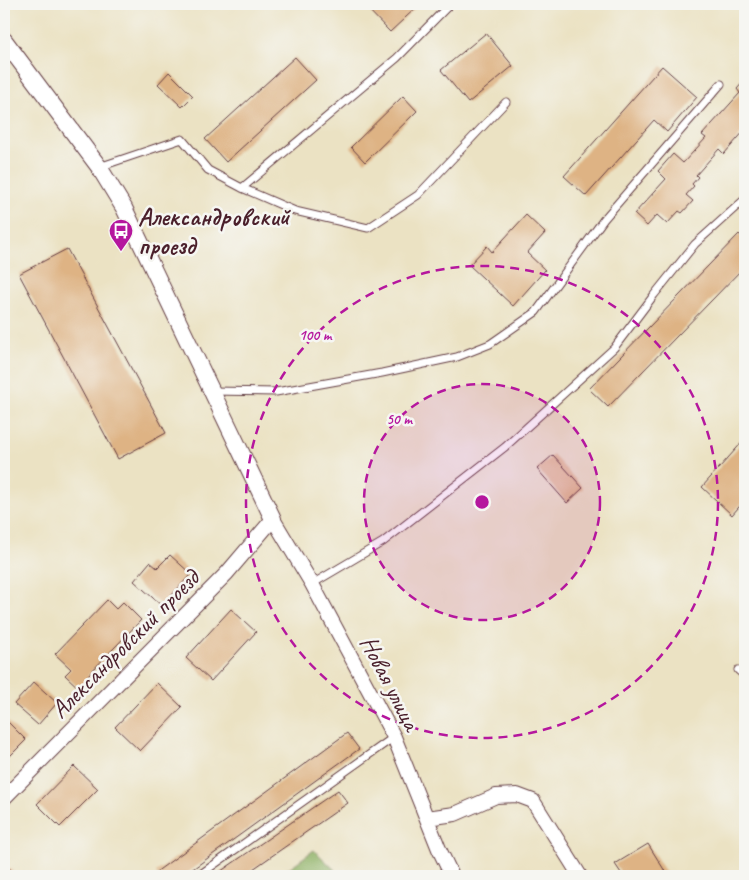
<svg xmlns="http://www.w3.org/2000/svg" width="749" height="880" font-family="Caveat,sans-serif">
<style>
.forest{fill:#90b266;stroke:#6d6848}
.building{fill:#deb384}
.lines{fill:none;stroke-linecap:round;stroke-linejoin:round}
.service-casing{stroke:#623c42;stroke-width:9}
.minor-casing{stroke:#623c42;stroke-width:16}
.tertiary-casing{stroke:#623c42;stroke-width:18}
.service{stroke:#fff;stroke-width:7}
.minor{stroke:#fff;stroke-width:14}
.tertiary{stroke:#fff;stroke-width:16}
.ring{fill:none;stroke:#b5179e;stroke-width:2.5;stroke-dasharray:9 6}
.labels{text-anchor:middle;dominant-baseline:central;stroke-width:5;stroke-linejoin:round;paint-order:stroke}
.poi-label{font-size:25px;font-weight:bold;fill:#4a1f2b;stroke:#f6f6f2;text-anchor:start}
.street-label{font-size:25px;fill:#4a1f2b;stroke:#f6f6f2}
.centre{fill:#b5179e;stroke:#f6f6f2;stroke-width:2.5}
.ring-label{font-size:15px;text-anchor:middle;font-weight:bold;fill:#b5179e;stroke:#f6f6f2;stroke-width:5;stroke-linejoin:round;paint-order:stroke}
</style>
<rect width="100%" height="100%" fill="#f6f6f2"/>
<filter id="ink" filterUnits="userSpaceOnUse"><feTurbulence type="fractalNoise" baseFrequency=".02" numOctaves="2"/><feDisplacementMap in="SourceGraphic" scale="10" xChannelSelector="R" yChannelSelector="G"/><feConvolveMatrix kernelMatrix="1 2 1 2 8 2 1 2 1" color-interpolation-filters="sRGB"/></filter>
<filter id="wash" filterUnits="userSpaceOnUse"><feTurbulence type="fractalNoise" baseFrequency=".0096" numOctaves="4" result="noise"/><feDisplacementMap in="SourceGraphic" scale="20" xChannelSelector="R" yChannelSelector="G"/><feGaussianBlur stdDeviation="1.12" result="paint"/><feColorMatrix in="noise" values="0 0 0 0 0 0 0 0 0 0 0 0 0 0 0 0 0 1.4 0 .05"/><feComposite in="paint" operator="in"/></filter>
<g filter="url(#wash)">
<rect width="100%" height="100%" fill="#ebe2c3"/>
<path class="forest" d="M 314,850 L 341,876 L 278,876 Z"/>
<g id="blocks">
<path class="building" d="M 363,4 L 420,4 L 390,32 Z
M 486,33 L 513,66 L 468,103 L 441,70 Z
M 295,57 L 316,80 L 226,162 L 205,139 Z
M 662,66 L 697,97 L 667,132 L 654,120 L 586,196 L 564,176 Z
M 169,72 L 193,96 L 182,107 L 158,84 Z
M 745,80 L 745,130 L 724,154 L 719,149 L 696,175 L 698,177 L 692,184 L 694,186 L 686,195 L 693,201 L 682,213 L 679,211 L 667,224 L 657,215 L 647,226 L 634,214 L 666,179 L 658,171 L 673,154 L 683,163 L 706,138 L 702,135 L 740,93 L 737,89 Z
M 403,96 L 417,111 L 365,162 L 351,147 Z
M 526,215 L 545,233 L 527,253 L 545,270 L 513,306 L 469,265 L 487,246 L 492,252 Z
M 739,234 L 745,240 L 745,266 L 608,407 L 589,389 Z
M 67,249 L 166,433 L 118,459 L 19,274 Z
M 745,439 L 745,500 L 732,515 L 702,487 Z
M 553,455 L 583,488 L 567,503 L 537,469 Z
M 170,555 L 191,574 L 162,606 L 134,581 L 150,562 L 157,568 Z
M 107,600 L 116,609 L 123,602 L 141,620 L 88,675 L 92,680 L 82,691 L 65,675 L 71,669 L 55,654 Z
M 231,609 L 256,632 L 211,681 L 186,658 Z
M 34,682 L 57,703 L 38,725 L 14,704 Z
M 157,683 L 182,707 L 140,751 L 115,727 Z
M 4,718 L 26,740 L 4,762 Z
M 347,733 L 359,749 L 183,876 L 159,876 L 156,872 Z
M 74,766 L 98,789 L 60,827 L 37,804 Z
M 338,790 L 348,803 L 243,876 L 214,876 Z
M 648,844 L 668,876 L 623,876 L 615,864 Z
M 4,863 L 13,872 L 9,876 L 4,876 Z"/>
</g>
</g>
<g filter="url(#ink)">
<use href="#blocks" fill-opacity="0" stroke="#623c42" stroke-width="1"/>
<g class="lines">
<defs>
<path id="service" d="M 99,167 L 182,139 L 208,170 L 242,188 L 397,58 L 450,4
M 242,188 L 295,211 L 368,228 L 418,195 L 506,102
M 211,391 L 276,392 L 382,373 L 457,357 L 490,344 L 536,312 L 604,219 L 721,84
M 312,584 L 383,542 L 505,447 L 614,348 L 654,295 L 695,244 L 745,199
M 738,670 L 745,676
M 198,876 L 394,737"/>
<path id="minor" d="M 4,798 L 227,573 L 273,519 L 312,584 L 394,737 L 439,849 L 452,876
M 427,818 L 455,814 L 496,796 L 517,795 L 533,801 L 580,876"/>
<path id="tertiary" d="M 4,40 L 99,167 L 124,208 L 273,519"/>
</defs>
<use href="#service" class="service-casing"/>
<use href="#minor" class="minor-casing"/>
<use href="#tertiary" class="tertiary-casing"/>
<use href="#service" class="service"/>
<use href="#minor" class="minor"/>
<use href="#tertiary" class="tertiary"/>
</g>
</g>
<circle cx="482" cy="502" r="118" fill="#b5179e" fill-opacity=".12"/>
<g class="ring">
<circle cx="482" cy="502" r="118"/>
<circle cx="482" cy="502" r="236"/>
</g>
<defs>
<symbol id="bus-pin" viewBox="-11 -11 22 30"><path d="M0 17L-7.5 6A9.5 9.5 0 1 1 7.5 6Z" fill="#b5179e" stroke="#f6f6f2"/><path d="M-5-6H5V4H4V6H2V4H-2V6H-4V4H-5ZM-3.5-4V0h7V-4ZM-3.5 1.2v1.5H-2V1.2ZM2 1.2v1.5H3.5V1.2Z" fill="#fff"/></symbol>
</defs>
<g fill-rule="evenodd">
<use href="#bus-pin" x="107" y="217" width="28" height="38"/>
</g>
<g class="labels">
<g class="poi-label">
<text x="138" y="217">Александровский<tspan x="138" dy="29">проезд</tspan></text>
</g>
<g class="street-label">
<text transform="translate(125 644) rotate(-45)">Александровский проезд</text>
<text transform="translate(390 683) rotate(63)">Новая улица</text>
</g>
</g>
<circle cx="482" cy="502" r="8" class="centre"/>
<g class="ring-label">
<text x="315" y="340">100 m</text>
<text x="399" y="424">50 m</text>
</g>
<rect width="749" height="880" fill="none" stroke="#f6f6f2" stroke-width="20"/>
</svg>
